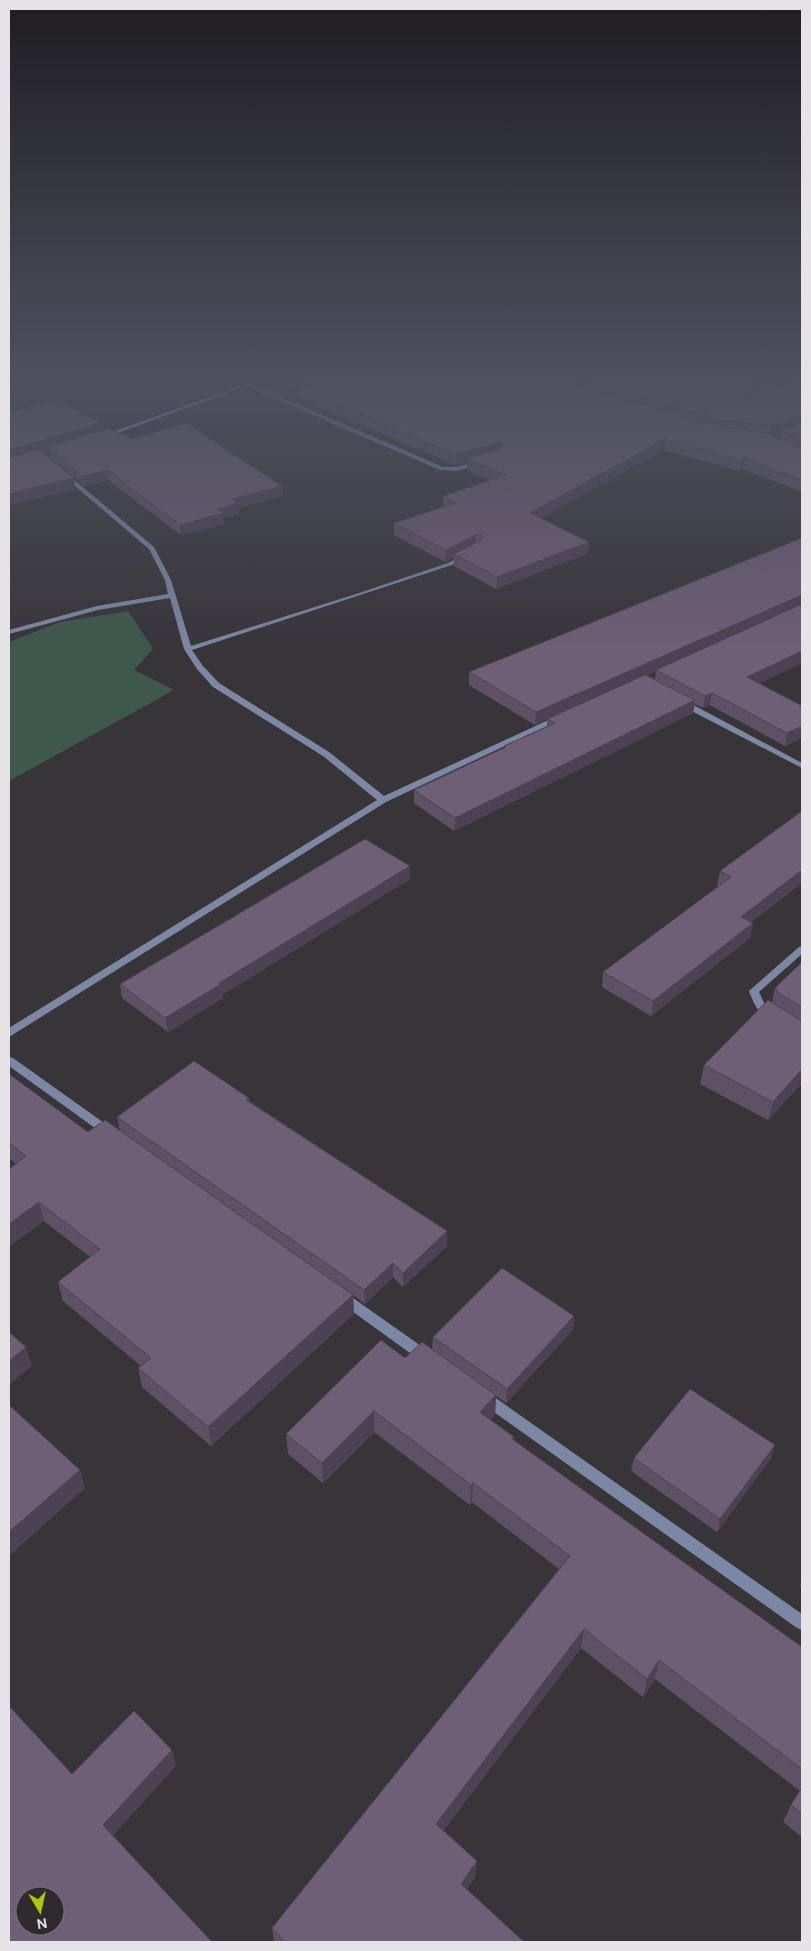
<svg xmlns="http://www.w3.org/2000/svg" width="811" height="1951" font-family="'DM Sans',sans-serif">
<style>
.green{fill:#3e584b}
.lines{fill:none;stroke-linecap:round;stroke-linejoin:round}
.lane{fill:#7c87a4;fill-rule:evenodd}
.street{fill:#7c87a4;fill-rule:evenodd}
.secondary{fill:#a3b5e3;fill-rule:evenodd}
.wall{fill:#5f5165;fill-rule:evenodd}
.shaded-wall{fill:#4d4253}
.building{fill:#6e5e76;stroke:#4d4253;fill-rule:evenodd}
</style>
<rect width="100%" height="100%" fill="#383539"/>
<path class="green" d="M 128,611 L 153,649 L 134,670 L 174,690 L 9,781 L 9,642 L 60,622 Z"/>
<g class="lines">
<path class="lane" d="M 248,383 L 443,467 L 458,467 L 478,461 L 481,463 L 458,471 L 440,470 L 246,386 L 246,384 Z"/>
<path class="street" d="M 62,473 L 66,473 L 154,547 L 171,580 L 191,646 L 359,593 L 448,563 L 463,555 L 467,555 L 467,557 L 452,565 L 192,650 L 203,666 L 219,683 L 329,752 L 384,796 L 557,716 L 563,716 L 564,718 L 386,802 L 9,1037 L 9,1028 L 377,800 L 323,756 L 213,687 L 197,669 L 184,649 L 170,598 L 98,610 L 9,634 L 9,630 L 97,606 L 168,594 L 165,580 L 149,549 L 62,475 Z
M 680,701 L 686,701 L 802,763 L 802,768 L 680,705 Z
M 802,946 L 802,954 L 759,992 L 767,1009 L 775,1015 L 770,1018 C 757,1014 754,1003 749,991 L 799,947 Z
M 9,1057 L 13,1058 L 114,1130 L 116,1133 L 114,1136 L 106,1136 L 9,1066 Z
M 342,1292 L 346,1293 L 431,1353 L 433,1357 L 431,1361 L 426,1363 L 421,1361 L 338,1301 L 336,1297 L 338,1293 Z
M 485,1392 L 490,1394 L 802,1614 L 802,1630 L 797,1628 L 480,1402 L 478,1398 L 480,1394 Z"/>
<path class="secondary" d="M 266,377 L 273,377 L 106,437 L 101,436 Z"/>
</g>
<path class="wall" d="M 273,377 L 771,377 L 752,392 L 802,377 L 802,492 L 743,469 L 740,471 L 664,450 L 540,518 L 589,542 L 588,553 L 496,589 L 454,566 L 454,557 L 445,562 L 394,535 L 394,523 L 443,507 L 443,496 L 491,480 L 467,470 L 467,462 L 456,465 L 298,398 L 297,388 L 274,379 ZM 781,433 L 780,438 L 773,436 Z
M 9,413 L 102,430 L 132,439 L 282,486 L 283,496 L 238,508 L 239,514 L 223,518 L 224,524 L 181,535 L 108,480 L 85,486 L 50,457 L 49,449 L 42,451 L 75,489 L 9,505 Z
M 802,538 L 802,663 L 759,683 L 802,706 L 802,738 L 785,746 L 710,705 L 703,708 L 695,704 L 693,713 L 454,831 L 414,803 L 414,790 L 504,748 L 504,746 L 547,727 L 547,719 L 535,725 L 469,685 L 469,672 ZM 656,671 L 655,679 L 647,675 Z
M 802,811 L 802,883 L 751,922 L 750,938 L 651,1016 L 602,987 L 603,972 L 718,887 L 717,886 L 720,871 Z
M 410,866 L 410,879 L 222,995 L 223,998 L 168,1032 L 122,998 L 120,984 Z
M 802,962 L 802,1083 L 768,1120 L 700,1084 L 704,1065 L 772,1002 L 775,988 Z
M 9,1074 L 88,1132 L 120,1131 L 117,1117 L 249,1098 L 249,1101 L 447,1231 L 447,1246 L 403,1287 L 393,1277 L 365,1304 L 353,1295 L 354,1314 L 211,1446 L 142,1387 L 138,1368 L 141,1366 L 63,1301 L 58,1282 L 90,1257 L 44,1221 L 16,1164 L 9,1158 Z
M 574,1316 L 573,1330 L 506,1403 L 496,1396 L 495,1415 L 490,1420 L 514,1437 L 513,1440 L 802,1647 L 802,1837 L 783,1822 L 791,1805 L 800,1791 L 655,1679 L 643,1697 L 581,1648 L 443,1830 L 477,1861 L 475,1877 L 467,1889 L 524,1942 L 274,1942 L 272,1928 L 559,1569 L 472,1502 L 470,1505 L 374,1432 L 323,1483 L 288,1454 L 286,1434 L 405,1358 L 432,1350 L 433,1337 Z
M 634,1458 L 771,1458 L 717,1532 L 631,1471 Z
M 802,1579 L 802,1587 L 800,1586 Z"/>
<path class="shaded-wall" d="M 760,377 L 771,377 L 733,408 L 734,398 Z
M 802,416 L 802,426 L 781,430 L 781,433 L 769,437 L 771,426 Z
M 101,423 L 102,433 L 48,447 L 49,449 L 9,462 L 9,450 Z
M 665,439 L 664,450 L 529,525 L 530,513 Z
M 502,442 L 501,452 L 467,459 L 467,462 L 456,465 L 456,454 Z
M 745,458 L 743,469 L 740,471 L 741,460 Z
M 107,470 L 108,480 L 85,486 L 83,476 Z
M 74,478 L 75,489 L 9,505 L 9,494 Z
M 282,486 L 283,496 L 238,508 L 239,514 L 223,518 L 224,524 L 181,535 L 180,525 L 217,509 L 232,499 Z
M 476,535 L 475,546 L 454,554 L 454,557 L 445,562 L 446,550 Z
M 589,542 L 588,553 L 496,589 L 497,577 Z
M 802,595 L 802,606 L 656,670 L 656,671 L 535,725 L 536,712 Z
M 802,651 L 802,663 L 745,690 L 747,677 Z
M 712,693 L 710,705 L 703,708 L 705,696 Z
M 695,700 L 693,713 L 454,831 L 455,818 Z
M 802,726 L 802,738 L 785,746 L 787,733 Z
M 410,866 L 410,879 L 222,995 L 223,998 L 168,1032 L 165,1018 L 219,983 Z
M 802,870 L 802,883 L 738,932 L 741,917 Z
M 753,923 L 750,938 L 651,1016 L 653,1001 Z
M 802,1069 L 802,1083 L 768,1120 L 773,1102 Z
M 39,1202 L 44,1221 L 9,1247 L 9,1224 Z
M 447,1231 L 447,1246 L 403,1287 L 403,1273 Z
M 393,1263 L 393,1277 L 365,1304 L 364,1290 Z
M 353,1295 L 354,1314 L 211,1446 L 208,1427 Z
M 574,1316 L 573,1330 L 506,1403 L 507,1389 Z
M 26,1347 L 32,1366 L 9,1385 L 9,1361 Z
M 496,1395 L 495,1415 L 479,1432 L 480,1412 Z
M 374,1411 L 374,1432 L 323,1483 L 322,1463 Z
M 775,1445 L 771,1458 L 717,1532 L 720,1519 Z
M 80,1470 L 85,1488 L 9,1556 L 9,1532 Z
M 473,1483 L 472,1502 L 470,1505 L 471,1485 Z
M 584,1629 L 581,1648 L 436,1841 L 436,1824 Z
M 659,1660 L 655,1679 L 643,1697 L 647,1679 Z
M 172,1750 L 176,1766 L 109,1840 L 103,1825 Z
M 477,1861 L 475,1877 L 460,1899 L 461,1884 Z"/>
<path class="building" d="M 293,377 L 562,377 L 584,387 L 718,426 L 769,434 L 802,447 L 802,481 L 745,458 L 741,460 L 665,439 L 530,513 L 589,542 L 497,577 L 454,554 L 481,540 L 482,535 L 476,535 L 446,550 L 394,523 L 456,503 L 443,496 L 506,475 L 467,459 L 504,447 L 505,445 L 502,442 L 456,454 L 297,388 L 311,384 Z
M 579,377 L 760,377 L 734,398 L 800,377 L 802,377 L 802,416 L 771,426 L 722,420 L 589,381 Z
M 55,400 L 101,423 L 9,450 L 9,413 Z
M 186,423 L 282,486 L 232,499 L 238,503 L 217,509 L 223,513 L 180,525 L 107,470 L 83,476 L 48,447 L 109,428 L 132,439 Z
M 802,423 L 802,439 L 781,430 Z
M 39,449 L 74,478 L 9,494 L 9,458 Z
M 802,538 L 802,595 L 536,712 L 469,672 Z
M 802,604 L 802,651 L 747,677 L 802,706 L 802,726 L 787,733 L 712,693 L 705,696 L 656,670 Z
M 645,675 L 695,700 L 455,818 L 414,790 L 506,747 L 504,746 L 555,723 L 547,719 Z
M 802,811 L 802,870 L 741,917 L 753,923 L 653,1001 L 603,972 L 731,877 L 720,871 Z
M 365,839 L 410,866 L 219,983 L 221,984 L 165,1018 L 120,984 Z
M 802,962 L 802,1007 L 777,992 L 778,990 L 775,988 Z
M 768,1000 L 802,1021 L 802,1069 L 773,1102 L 704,1065 Z
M 194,1061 L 249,1098 L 246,1100 L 447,1231 L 403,1273 L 393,1263 L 364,1290 L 117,1117 Z
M 9,1074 L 88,1132 L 105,1120 L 353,1295 L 208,1427 L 138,1368 L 151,1358 L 58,1282 L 100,1249 L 39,1202 L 9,1224 L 9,1169 L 26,1156 L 9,1143 Z
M 502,1268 L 574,1316 L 507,1389 L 433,1337 Z
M 9,1332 L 26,1347 L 9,1361 Z
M 381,1340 L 405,1358 L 422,1342 L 496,1395 L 480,1412 L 514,1437 L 512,1439 L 802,1647 L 802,1769 L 659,1660 L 647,1679 L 584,1629 L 436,1824 L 477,1861 L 461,1884 L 524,1942 L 285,1942 L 272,1928 L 570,1556 L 473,1483 L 471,1485 L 374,1411 L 322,1463 L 286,1434 Z
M 690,1389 L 775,1445 L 720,1519 L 634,1458 Z
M 9,1405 L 80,1470 L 9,1532 Z
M 9,1706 L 72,1774 L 134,1711 L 172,1750 L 103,1825 L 212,1942 L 9,1942 ZM 25,1896 L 55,1896 L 55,1926 L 25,1926 Z
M 802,1787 L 802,1814 L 791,1805 Z"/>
<linearGradient id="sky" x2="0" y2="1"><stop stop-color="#1f1d1f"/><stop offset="0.58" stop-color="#4d515f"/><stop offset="1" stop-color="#4d515f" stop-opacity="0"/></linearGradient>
<rect width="811" height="650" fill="url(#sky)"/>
<rect width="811" height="1951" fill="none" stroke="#e5e3e6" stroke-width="20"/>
<g transform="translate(40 1911) rotate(171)"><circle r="24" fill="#2e2b2f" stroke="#777578"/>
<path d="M0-4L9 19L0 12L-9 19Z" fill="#b1c500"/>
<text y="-8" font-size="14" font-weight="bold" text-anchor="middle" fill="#e5e3e6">N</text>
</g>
</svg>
